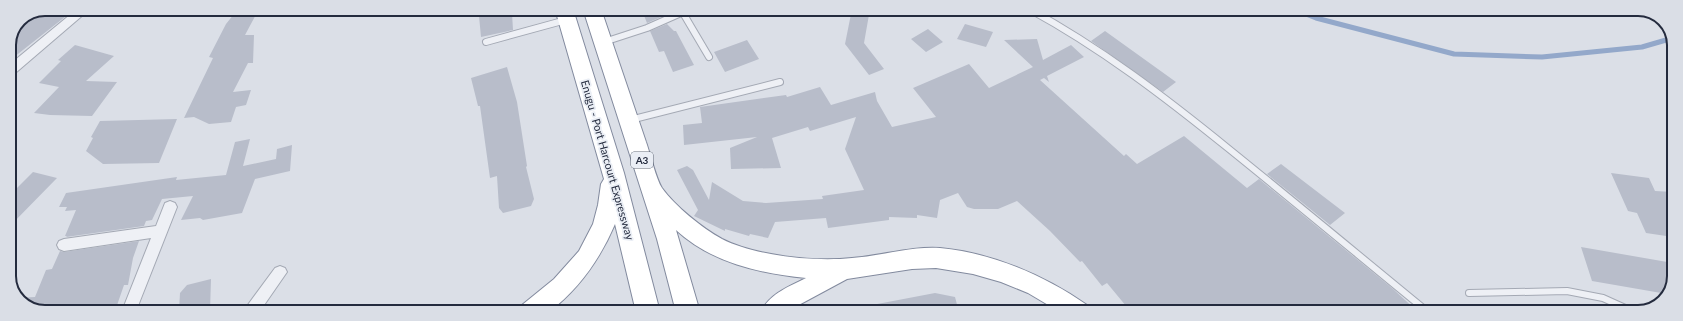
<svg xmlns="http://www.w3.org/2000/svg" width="1683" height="321" font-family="Lato,sans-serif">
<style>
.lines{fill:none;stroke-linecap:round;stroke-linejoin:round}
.stream{stroke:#93a8ca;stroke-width:5}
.building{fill:#b8bdca}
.service-casing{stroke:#a4a9b4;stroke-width:8}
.minor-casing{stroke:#a4a9b4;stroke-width:2}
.trunk-casing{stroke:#828a9e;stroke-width:2}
.service{stroke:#eef0f5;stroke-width:6}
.minor{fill:#eef0f5;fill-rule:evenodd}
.trunk{fill:#fff;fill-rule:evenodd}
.labels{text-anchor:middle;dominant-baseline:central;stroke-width:3.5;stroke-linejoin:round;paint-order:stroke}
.shield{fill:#eaeef5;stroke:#5f6675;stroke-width:1}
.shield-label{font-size:10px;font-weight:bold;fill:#242b3e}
.street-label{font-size:11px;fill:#242b3e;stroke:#eaeef5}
.rim{fill:none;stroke:#242b3e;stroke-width:2}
</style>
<rect width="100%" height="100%" fill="#dbdfe7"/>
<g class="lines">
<path class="stream" d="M 1296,10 L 1316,18 L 1454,54 L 1542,57 L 1642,47 L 1673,38"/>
</g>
<path class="building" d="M 45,9 L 75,9 L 9,61 L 9,45 L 20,19 Z
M 238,9 L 259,9 L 245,35 L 254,35 L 253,63 L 248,63 L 233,92 L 251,90 L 246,105 L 236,107 L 231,122 L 209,124 L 194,117 L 184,118 L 213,58 L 209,57 L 226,24 Z
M 650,9 L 654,9 L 661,17 L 647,23 L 643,13 Z
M 852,9 L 870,9 L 864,43 L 884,69 L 869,75 L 845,44 Z
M 493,13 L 493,16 L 512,13 L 513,30 L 481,37 L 479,16 Z
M 667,24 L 674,31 L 676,31 L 694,65 L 673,72 L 664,51 L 659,52 L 650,31 Z
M 965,24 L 993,32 L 986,47 L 957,39 Z
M 928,29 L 943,42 L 926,52 L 911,39 Z
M 1105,31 L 1176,82 L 1163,92 L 1091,41 Z
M 1037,39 L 1043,60 L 1071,45 L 1084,57 L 1047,76 L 1049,82 L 1044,78 L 1040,80 L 1124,156 L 1126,154 L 1137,164 L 1184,136 L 1247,188 L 1259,179 L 1392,288 L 1418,312 L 1131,312 L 1107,283 L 1102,286 L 1082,261 L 1080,262 L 1050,231 L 1017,201 L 998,209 L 974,209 L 967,207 L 958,193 L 940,200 L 937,218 L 917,215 L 917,218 L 889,217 L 889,220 L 828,228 L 826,218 L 775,222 L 768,238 L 750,234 L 749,236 L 725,229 L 725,231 L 694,216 L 698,210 L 677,170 L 687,166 L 693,170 L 709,200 L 712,182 L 743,201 L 766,203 L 823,199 L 822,196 L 864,190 L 845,149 L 856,117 L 810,131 L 808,127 L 772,138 L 781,168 L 731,169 L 730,148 L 757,137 L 684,145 L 683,125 L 702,123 L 700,107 L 786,95 L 787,97 L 820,87 L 831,105 L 875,92 L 877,101 L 892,127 L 936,117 L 913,88 L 969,64 L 989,88 L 1033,67 L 1004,40 Z
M 747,40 L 759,59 L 725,72 L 714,52 Z
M 75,45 L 114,56 L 86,81 L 117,82 L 92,116 L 50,115 L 34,113 L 59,87 L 39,83 L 61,61 L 58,60 Z
M 507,67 L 517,102 L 527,166 L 526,167 L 534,199 L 531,206 L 503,213 L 499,208 L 497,176 L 490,178 L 480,106 L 478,106 L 471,78 Z
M 177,119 L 159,163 L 103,164 L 86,151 L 93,138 L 91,137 L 100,121 Z
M 250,139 L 243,166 L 276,159 L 277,149 L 292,145 L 290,171 L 255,179 L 242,213 L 203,220 L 200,218 L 181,220 L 193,196 L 162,199 L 152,220 L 146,221 L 144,226 L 66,237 L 67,236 L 65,236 L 76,210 L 65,211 L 67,207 L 59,207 L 66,193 L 177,177 L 176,180 L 226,175 L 235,142 Z
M 1281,164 L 1345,213 L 1330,225 L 1267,174 Z
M 33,172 L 57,178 L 9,227 L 9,196 Z
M 1611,173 L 1649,178 L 1655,191 L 1673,192 L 1673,237 L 1646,233 L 1637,213 L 1628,211 Z
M 139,241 L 133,258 L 128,285 L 124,285 L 115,311 L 38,311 L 18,300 L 17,298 L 35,297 L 46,270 L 52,269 L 60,251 L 64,252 Z
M 1581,247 L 1673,263 L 1673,283 L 1667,294 L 1592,281 Z
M 211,279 L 210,311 L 179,311 L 180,293 L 187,285 Z
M 935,293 L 955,297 L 959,312 L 872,312 L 872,305 Z"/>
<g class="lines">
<defs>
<path id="service" d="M 1029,9 C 1101,48 1166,98 1229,149 C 1296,203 1362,258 1428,312
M 683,13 L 709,57
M 486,42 L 566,20
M 604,42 L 647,28 L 690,9
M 630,120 L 780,82
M 1469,293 L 1567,291 L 1603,298 L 1634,312"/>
<path id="minor" d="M 77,9 L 90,9 L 13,75 L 9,76 L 9,65 Z
M 170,201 L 175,203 L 177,207 L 136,311 L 122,311 L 151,238 L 64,251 L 59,249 L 57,245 L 59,241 L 64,239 L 156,226 L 165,203 Z
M 280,266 L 285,268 L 287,272 L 260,311 L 245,311 L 247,306 L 275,268 Z"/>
<path id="trunk" d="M 555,9 L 573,9 L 624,173 L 660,312 L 636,312 L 615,224 C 600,259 580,288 549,312 L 518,312 L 522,305 L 554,279 L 579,251 L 593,224 L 598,205 L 601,184 L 604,179 Z
M 583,9 L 601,9 C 616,53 631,98 646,142 C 650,153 656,179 662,188 C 675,206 702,228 722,239 C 755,256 815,262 852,258 C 881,256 911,246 940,248 C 992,253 1044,275 1087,305 L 1091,312 L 1060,312 L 1028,293 L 1001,282 L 973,274 L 936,268 L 912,269 L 847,279 L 795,307 L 790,312 L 761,312 C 769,294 790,286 806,278 C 759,273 712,263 676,230 L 700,312 L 676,312 L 657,239 Z"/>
</defs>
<use href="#service" class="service-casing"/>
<use href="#minor" class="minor-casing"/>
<use href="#trunk" class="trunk-casing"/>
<use href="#service" class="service"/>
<use href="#minor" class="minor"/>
<use href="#trunk" class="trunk"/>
</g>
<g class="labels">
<rect class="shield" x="631" y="152" width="22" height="16" rx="3"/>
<g class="shield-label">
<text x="642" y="160">A3</text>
</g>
<g class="street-label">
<text transform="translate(608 160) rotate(74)">Enugu - Port Harcourt Expressway</text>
</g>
</g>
<path d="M0 0H1683V321H0ZM45 16H1638A29 29 0 0 1 1667 45V276A29 29 0 0 1 1638 305H45A29 29 0 0 1 16 276V45A29 29 0 0 1 45 16Z" fill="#dadee6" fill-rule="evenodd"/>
<path class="rim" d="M45 16H1638A29 29 0 0 1 1667 45V276A29 29 0 0 1 1638 305H45A29 29 0 0 1 16 276V45A29 29 0 0 1 45 16Z"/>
</svg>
